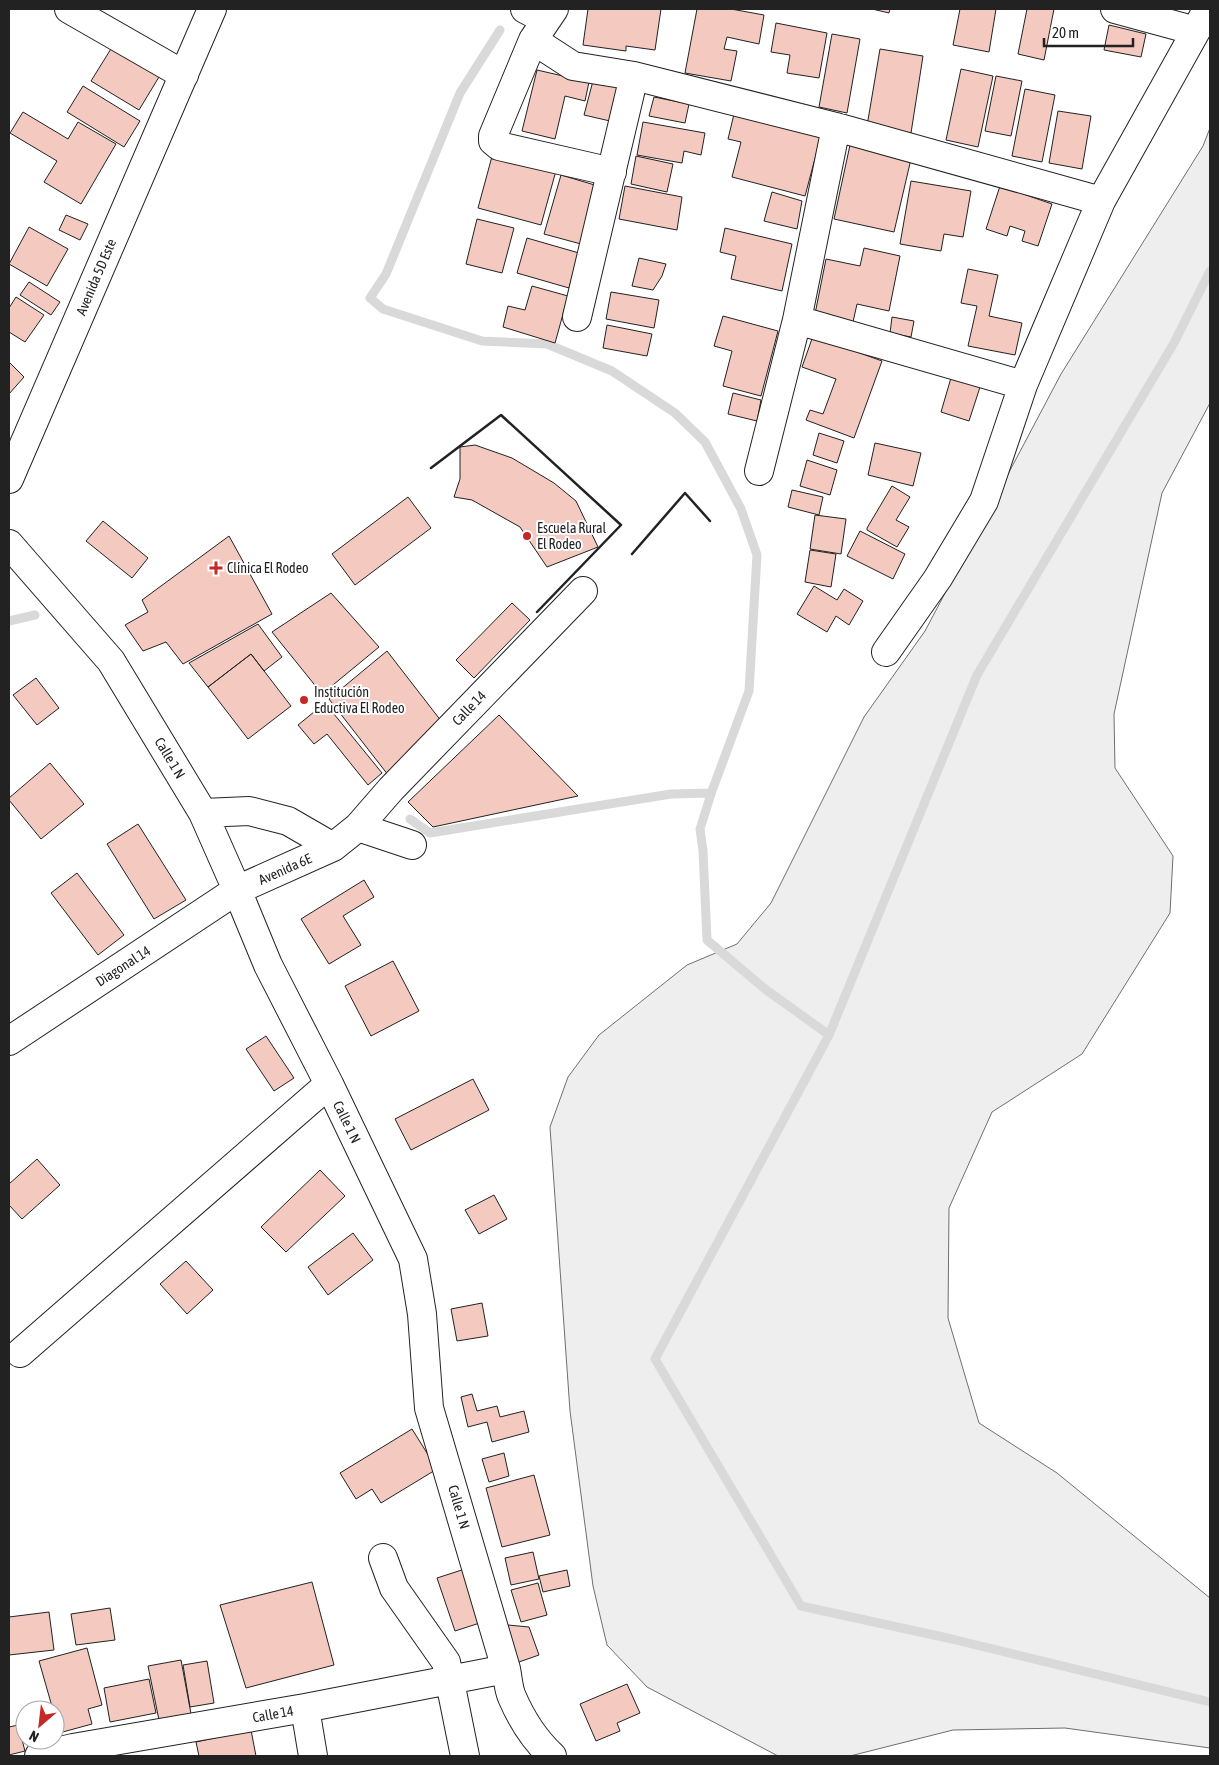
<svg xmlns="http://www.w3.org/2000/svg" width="1219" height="1765" font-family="'Asap Condensed',sans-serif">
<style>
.green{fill:#eee;stroke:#6f6f6f}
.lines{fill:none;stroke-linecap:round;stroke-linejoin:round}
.stream{stroke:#d9d9d9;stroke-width:9}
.building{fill:#f3c9c0;stroke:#222}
.minor-casing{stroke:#222;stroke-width:30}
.major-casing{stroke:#222;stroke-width:30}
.minor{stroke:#fff;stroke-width:28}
.major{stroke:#fff;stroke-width:28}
.wall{stroke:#222;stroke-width:2.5}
.poi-dot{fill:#c62828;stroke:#fff;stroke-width:2}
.labels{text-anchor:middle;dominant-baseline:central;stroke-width:4;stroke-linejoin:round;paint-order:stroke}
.street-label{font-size:14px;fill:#222;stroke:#fff}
.poi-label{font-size:14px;fill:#222;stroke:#fff;text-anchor:start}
</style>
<rect width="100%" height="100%" fill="#fff"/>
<path class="green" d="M 1210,128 L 1210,403 L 1162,493 L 1114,714 L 1115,768 L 1173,856 L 1170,913 L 1082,1054 L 992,1112 L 949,1208 L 948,1318 L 979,1423 L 1057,1473 L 1210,1598 L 1210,1748 L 1065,1728 L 953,1730 L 850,1756 L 778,1756 L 647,1687 L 607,1645 L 593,1586 L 570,1411 L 550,1127 L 568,1077 L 599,1035 L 687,965 L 737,944 L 771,903 L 864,717 L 925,631 L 1061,374 L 1203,146 Z"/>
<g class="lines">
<path class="stream" d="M 500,30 L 460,93 L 386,274 L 370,298 L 383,309 L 482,341 L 547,344 L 612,371 L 675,413 L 705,442 L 741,509 L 757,555 L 749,691 L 712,791 L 700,829 L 703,851 L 707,940 L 765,989 L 829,1035
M 1210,271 L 1174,343 L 977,675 L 829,1035 L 655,1359 L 801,1606 L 952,1639 L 1210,1702
M 9,621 L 35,615
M 410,819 L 430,833 L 671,794 L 711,793 L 713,788"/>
</g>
<path class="building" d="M 588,9 L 661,9 L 655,50 L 626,46 L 626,51 L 583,45 Z
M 697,9 L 731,9 L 764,15 L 759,44 L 727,37 L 724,49 L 737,51 L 731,81 L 685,73 Z
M 872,9 L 890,9 L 889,13 Z
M 960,9 L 996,9 L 989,52 L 953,45 Z
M 1027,9 L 1054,9 L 1044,60 L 1018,54 Z
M 776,23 L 827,33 L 819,78 L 787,73 L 790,55 L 771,52 Z
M 1109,25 L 1146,34 L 1141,57 L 1104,50 Z
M 832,34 L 860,39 L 847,113 L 819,107 Z
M 114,44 L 162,72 L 139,110 L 91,81 Z
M 880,49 L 923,56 L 911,133 L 867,126 Z
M 961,69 L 993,76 L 978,147 L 946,140 Z
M 537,70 L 589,82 L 585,101 L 565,96 L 555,139 L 522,131 Z
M 996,76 L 1022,81 L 1011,136 L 985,131 Z
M 594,77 L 619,84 L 610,121 L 584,115 Z
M 83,86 L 140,121 L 124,147 L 67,112 Z
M 1025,89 L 1055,95 L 1042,162 L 1012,156 Z
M 654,97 L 689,104 L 685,123 L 649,116 Z
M 1058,111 L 1091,116 L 1082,169 L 1049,163 Z
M 23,112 L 68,139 L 78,122 L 116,144 L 81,204 L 44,182 L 57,161 L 10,133 Z
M 734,114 L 821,136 L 805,196 L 732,177 L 741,142 L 728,139 Z
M 643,122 L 705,133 L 701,155 L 684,151 L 682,163 L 637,155 Z
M 850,145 L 911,159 L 894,232 L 834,219 Z
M 494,149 L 557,167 L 541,225 L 478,208 Z
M 636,156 L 673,164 L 667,192 L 631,184 Z
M 561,175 L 598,186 L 581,244 L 544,234 Z
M 911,181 L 971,191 L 963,237 L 944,234 L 941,251 L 900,244 Z
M 625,186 L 682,197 L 677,230 L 619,219 Z
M 1000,186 L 1052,204 L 1038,246 L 1022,241 L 1025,231 L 1010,226 L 1007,236 L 986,229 Z
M 772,192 L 802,201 L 797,229 L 764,221 Z
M 66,215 L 88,224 L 80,240 L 59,230 Z
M 477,219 L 514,228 L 502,273 L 466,264 Z
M 29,227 L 68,249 L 47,286 L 9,264 Z
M 725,228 L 792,244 L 782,291 L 731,279 L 736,256 L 720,252 Z
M 527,238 L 579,253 L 569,288 L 517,273 Z
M 864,248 L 900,256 L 889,311 L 857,304 L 853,322 L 815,314 L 826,259 L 860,266 Z
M 639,258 L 666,264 L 662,276 L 653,290 L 632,286 Z
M 968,269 L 998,275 L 989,316 L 1022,323 L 1015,355 L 968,346 L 977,306 L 961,303 Z
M 29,282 L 60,302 L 51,315 L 20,295 Z
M 532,286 L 568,296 L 555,343 L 503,327 L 508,306 L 525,310 Z
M 611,292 L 659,300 L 654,328 L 606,319 Z
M 16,297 L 44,315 L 25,342 L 9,332 L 9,308 Z
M 723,316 L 778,331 L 761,396 L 723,386 L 732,351 L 714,346 Z
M 892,317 L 914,321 L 911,337 L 890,333 Z
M 607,325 L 652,334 L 647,356 L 603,348 Z
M 813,336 L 882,361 L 854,438 L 806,420 L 810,410 L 823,414 L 836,379 L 802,367 Z
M 9,362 L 24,377 L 9,394 Z
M 953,371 L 982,381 L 969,421 L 941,412 Z
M 733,393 L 761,400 L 757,421 L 728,414 Z
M 819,433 L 844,441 L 837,463 L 813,455 Z
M 875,443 L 921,453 L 913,486 L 868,475 Z
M 475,445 L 512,458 L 554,483 L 576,501 L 598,547 L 547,567 L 520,527 L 472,500 L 454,497 L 460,479 L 460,447 Z
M 807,460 L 837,470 L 830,495 L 800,486 Z
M 892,486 L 910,497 L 896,520 L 909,527 L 897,547 L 867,530 L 867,528 Z
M 792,490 L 823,497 L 819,515 L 788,507 Z
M 408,497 L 431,528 L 355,585 L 332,554 Z
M 815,515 L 846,519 L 841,554 L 810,549 Z
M 103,521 L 148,558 L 132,578 L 86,541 Z
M 860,531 L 905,554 L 893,579 L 847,556 Z
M 229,536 L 272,614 L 183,664 L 166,642 L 143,651 L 125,625 L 148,612 L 142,600 Z
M 810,550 L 836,554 L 831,587 L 805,582 Z
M 814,586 L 837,600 L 844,589 L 863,601 L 849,625 L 836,616 L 827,632 L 797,614 Z
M 331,593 L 379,647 L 322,694 L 272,632 Z
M 512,603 L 530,620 L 474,678 L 456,660 Z
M 258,624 L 282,657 L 264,671 L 251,654 L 208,687 L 189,663 Z
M 387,651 L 445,726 L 392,780 L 329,699 Z
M 251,654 L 291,706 L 248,739 L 208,687 Z
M 36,678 L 59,708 L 37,725 L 13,695 Z
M 325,703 L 382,773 L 368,785 L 327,734 L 314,744 L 298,725 Z
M 499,715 L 578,796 L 433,827 L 408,802 Z
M 50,763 L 84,804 L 41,839 L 9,800 L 9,798 Z
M 138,824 L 186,900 L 154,919 L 107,844 Z
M 77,873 L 124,935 L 98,955 L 51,893 Z
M 364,880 L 374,897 L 343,916 L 361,945 L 329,964 L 301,919 Z
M 393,961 L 419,1011 L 371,1036 L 345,986 Z
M 266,1036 L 294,1078 L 274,1091 L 246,1049 Z
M 473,1079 L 489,1110 L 411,1150 L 395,1119 Z
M 37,1159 L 60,1185 L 22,1219 L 9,1205 L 9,1184 Z
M 320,1170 L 345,1196 L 286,1252 L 261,1227 Z
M 494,1195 L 507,1219 L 479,1234 L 465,1210 Z
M 353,1233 L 373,1260 L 328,1295 L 308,1267 Z
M 186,1261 L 213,1290 L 187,1314 L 160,1284 Z
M 482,1303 L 488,1336 L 457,1341 L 451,1309 Z
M 472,1394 L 477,1411 L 497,1406 L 500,1417 L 524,1411 L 529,1432 L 492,1442 L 487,1422 L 468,1427 L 461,1397 Z
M 412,1429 L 437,1469 L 381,1503 L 372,1489 L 356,1499 L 340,1473 Z
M 504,1453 L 509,1476 L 489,1482 L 482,1459 Z
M 534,1475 L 550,1535 L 502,1547 L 486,1488 Z
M 533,1552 L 539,1579 L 511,1585 L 505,1558 Z
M 471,1567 L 489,1620 L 455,1631 L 437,1578 Z
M 567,1570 L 570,1586 L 543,1592 L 539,1576 Z
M 312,1582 L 334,1665 L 246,1688 L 220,1605 Z
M 538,1583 L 547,1615 L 521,1622 L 511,1590 Z
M 110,1608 L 115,1640 L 76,1645 L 71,1614 Z
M 49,1612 L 54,1650 L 9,1655 L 9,1617 Z
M 508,1625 L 529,1627 L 539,1655 L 516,1663 Z
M 87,1648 L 102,1705 L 88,1709 L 92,1724 L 59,1733 L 55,1718 L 55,1710 L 53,1710 L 39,1661 Z
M 181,1660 L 192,1719 L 160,1725 L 148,1666 Z
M 207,1661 L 214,1703 L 190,1707 L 183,1665 Z
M 149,1679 L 156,1713 L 110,1722 L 104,1688 Z
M 627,1684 L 640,1713 L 617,1723 L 620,1731 L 596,1741 L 580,1704 Z
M 18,1725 L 25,1751 L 9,1755 L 9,1727 Z
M 251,1730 L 256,1756 L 199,1756 L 196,1742 Z"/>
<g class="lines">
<defs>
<path id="minor" d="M 69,9 L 184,75
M 525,9 L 546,20
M 554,9 L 533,40 L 493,136 L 493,141 L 499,146 L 612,172
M 1115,9 L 1196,31
M 533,40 L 573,66 L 634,76 L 836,127 L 1101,201
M 577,317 L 634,76
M 797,320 L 1023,385
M 759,471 L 797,320 L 836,127
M 9,544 L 111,661 L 203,813 L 237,890 L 268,965 L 329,1084 L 413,1259 L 422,1314 L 429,1408 L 506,1669 C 508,1678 508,1688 512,1697 C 521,1718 535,1740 552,1756
M 886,652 L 938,578 L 984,501 L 1023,385 L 1101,201 L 1196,31 L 1207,9
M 203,813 L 249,811 L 288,821 L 333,847
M 358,827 L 391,789 L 583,591
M 9,1041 L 237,890 L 333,847 L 358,827 L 412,845
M 20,1353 L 329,1084
M 383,1558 L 394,1588 L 446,1662 L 465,1756
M 305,1708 L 313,1756
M 39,1756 L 73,1748 L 305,1708 L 506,1669"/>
<path id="major" d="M 9,479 L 212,9"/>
</defs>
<use href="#minor" class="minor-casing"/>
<use href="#major" class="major-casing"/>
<use href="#minor" class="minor"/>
<use href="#major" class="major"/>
<path class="wall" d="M 431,468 L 501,415 L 621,525 L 537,612
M 632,554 L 685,493 L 710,521"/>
</g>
<g class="poi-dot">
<circle cx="527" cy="536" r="5"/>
<path d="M213.5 560.5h5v5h5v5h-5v5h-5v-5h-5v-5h5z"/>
<circle cx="304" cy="700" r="5"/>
</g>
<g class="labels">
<g class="street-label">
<text transform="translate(96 277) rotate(-67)">Avenida 5D Este</text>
<text transform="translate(469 708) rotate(-46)">Calle 14</text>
<text transform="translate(170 758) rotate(59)">Calle 1 N</text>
<text transform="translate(285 869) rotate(-24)">Avenida 6E</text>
<text transform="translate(123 966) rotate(-33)">Diagonal 14</text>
<text transform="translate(347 1122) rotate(64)">Calle 1 N</text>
<text transform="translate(459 1507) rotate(74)">Calle 1 N</text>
<text transform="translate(273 1714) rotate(-10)">Calle 14</text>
</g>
<g class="poi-label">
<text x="537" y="528">Escuela Rural<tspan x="537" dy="16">El Rodeo</tspan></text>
<text x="227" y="568">Clínica El Rodeo</text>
<text x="314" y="692">Institución<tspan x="314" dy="16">Eductiva El Rodeo</tspan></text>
</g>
</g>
<rect width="1219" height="1765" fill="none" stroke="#222222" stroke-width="20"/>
<g transform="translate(40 1725) rotate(208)"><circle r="24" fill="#ffffff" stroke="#a7a7a7"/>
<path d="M0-4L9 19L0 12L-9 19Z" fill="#c62828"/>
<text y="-8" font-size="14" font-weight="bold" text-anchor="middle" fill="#222222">N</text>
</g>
<path d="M1044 38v8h89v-8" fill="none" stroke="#222222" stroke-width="2.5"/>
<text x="1052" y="38" font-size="15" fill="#222222" stroke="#ffffff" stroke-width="4" paint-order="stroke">20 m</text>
</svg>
